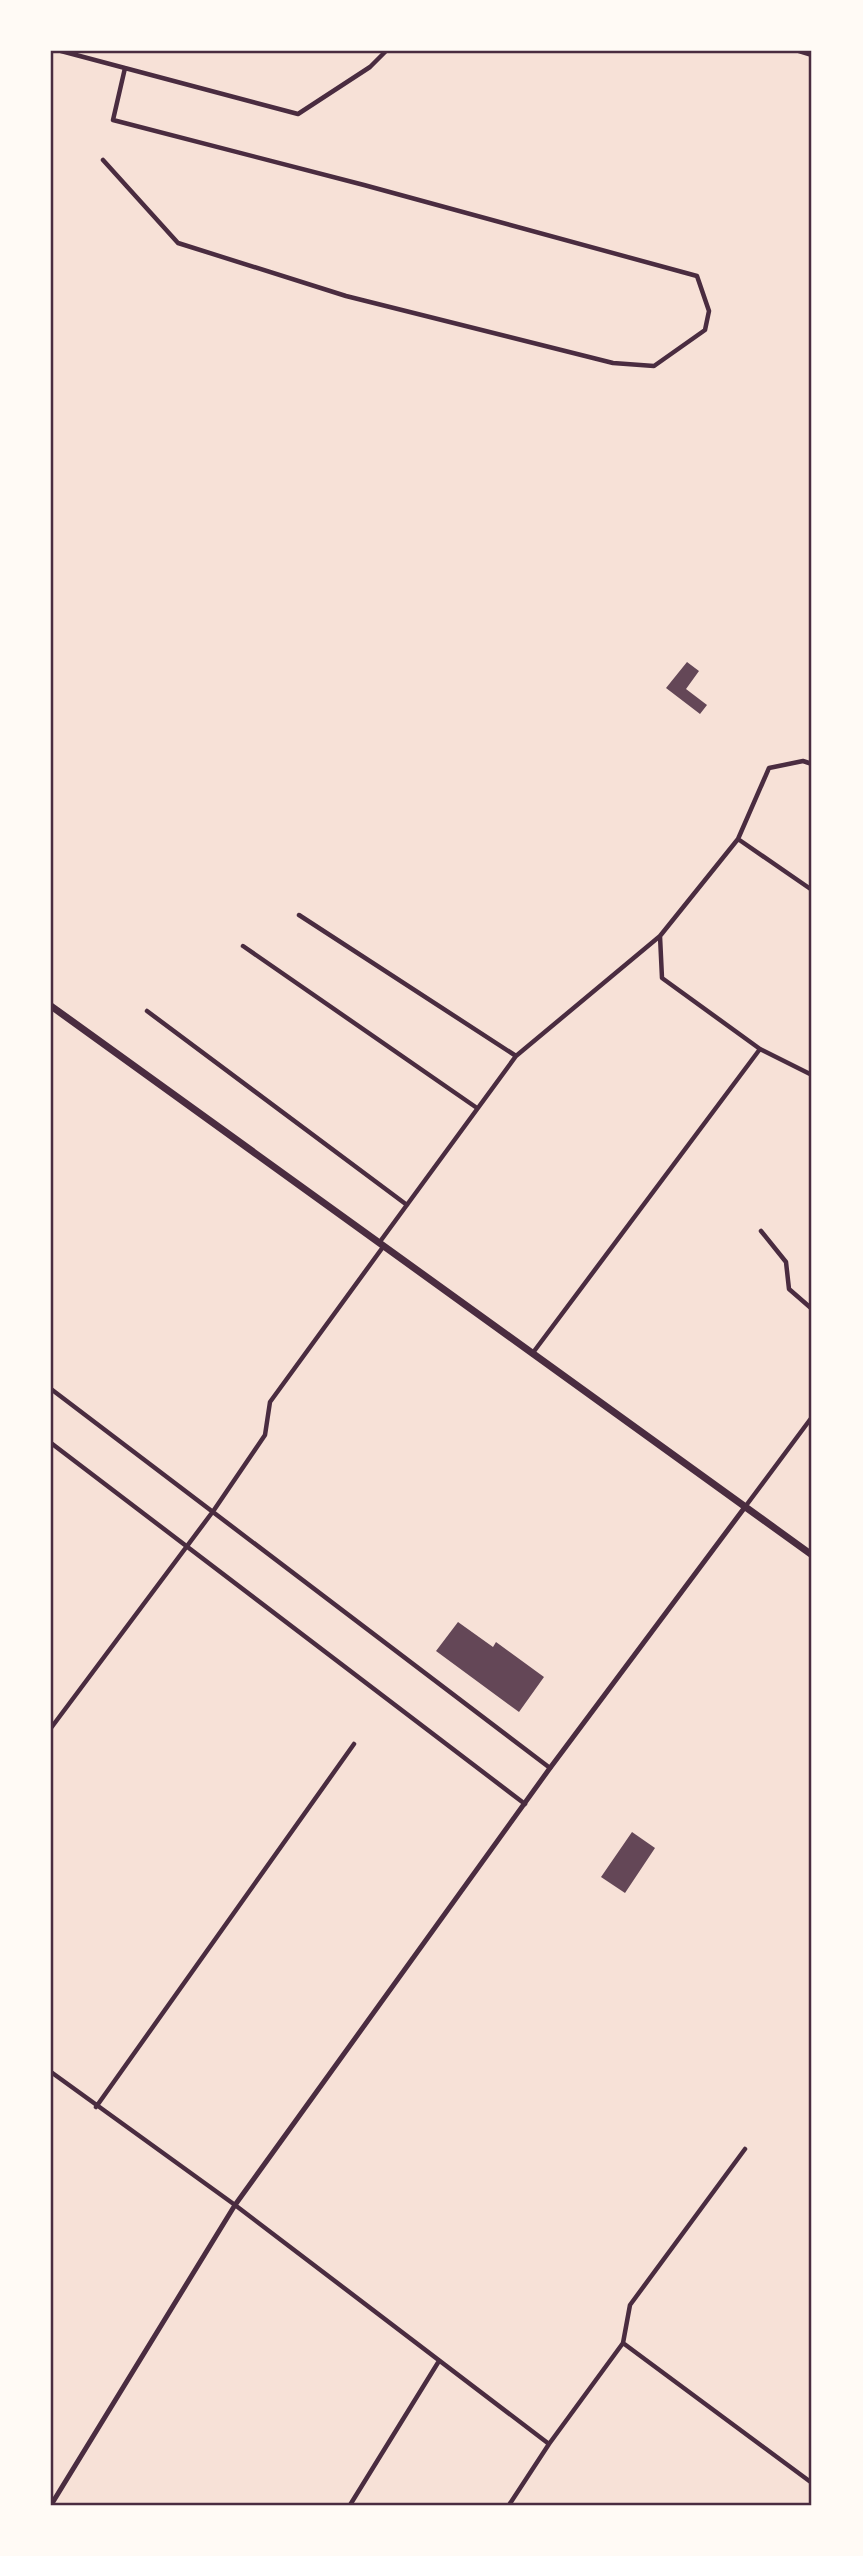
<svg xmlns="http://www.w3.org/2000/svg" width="863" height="2556" font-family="Manrope,sans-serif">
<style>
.building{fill:#644757}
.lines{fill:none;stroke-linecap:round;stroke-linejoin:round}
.minor{stroke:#4a2c40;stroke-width:4.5}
.tertiary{stroke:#4a2c40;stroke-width:5}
.primary{stroke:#4a2c40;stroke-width:7}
.neatline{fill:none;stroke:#4a2c40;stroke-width:2.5}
</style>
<rect width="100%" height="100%" fill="#f7e1d7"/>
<path class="building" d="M 687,662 L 699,671 L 686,689 L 707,705 L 700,714 L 666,688 Z
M 458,1622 L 493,1647 L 496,1642 L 544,1677 L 519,1712 L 436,1651 Z
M 632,1832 L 655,1848 L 625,1893 L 601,1877 Z"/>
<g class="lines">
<path class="minor" d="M 61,51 L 298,114 L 370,67 L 386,51
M 799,51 L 812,55
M 103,160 L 178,243 L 346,296 L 613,363 L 654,366 L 705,330 L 709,311 L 697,276 L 364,185 L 113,120 L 125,68
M 738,839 L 812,890
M 299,915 L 516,1056
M 660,936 L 662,978 L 760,1049 L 812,1075
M 243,946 L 477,1108
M 147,1011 L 407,1205
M 761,1231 L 786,1262 L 789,1289 L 812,1309
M 379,1243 L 516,1056 L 660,936 L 738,839 L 769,768 L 803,761 L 812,764
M 532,1354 L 760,1049
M 51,1389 L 550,1768
M 51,1443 L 525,1804
M 745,1507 L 812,1417
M 51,1728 L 214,1510 L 265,1435 L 270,1402 L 383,1247
M 51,2072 L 235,2205 L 549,2444
M 96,2107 L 354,1744
M 623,2343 L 812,2483
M 350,2505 L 439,2361
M 509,2505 L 549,2444 L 623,2343 L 630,2305 L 745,2149"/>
<path class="tertiary" d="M 51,2505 L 235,2205 L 550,1768 L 745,1507"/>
<path class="primary" d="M 51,1006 L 812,1555"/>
</g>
<rect width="863" height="2556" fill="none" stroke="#fffaf5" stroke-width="105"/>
<rect x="52" y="52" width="758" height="2452" class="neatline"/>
</svg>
